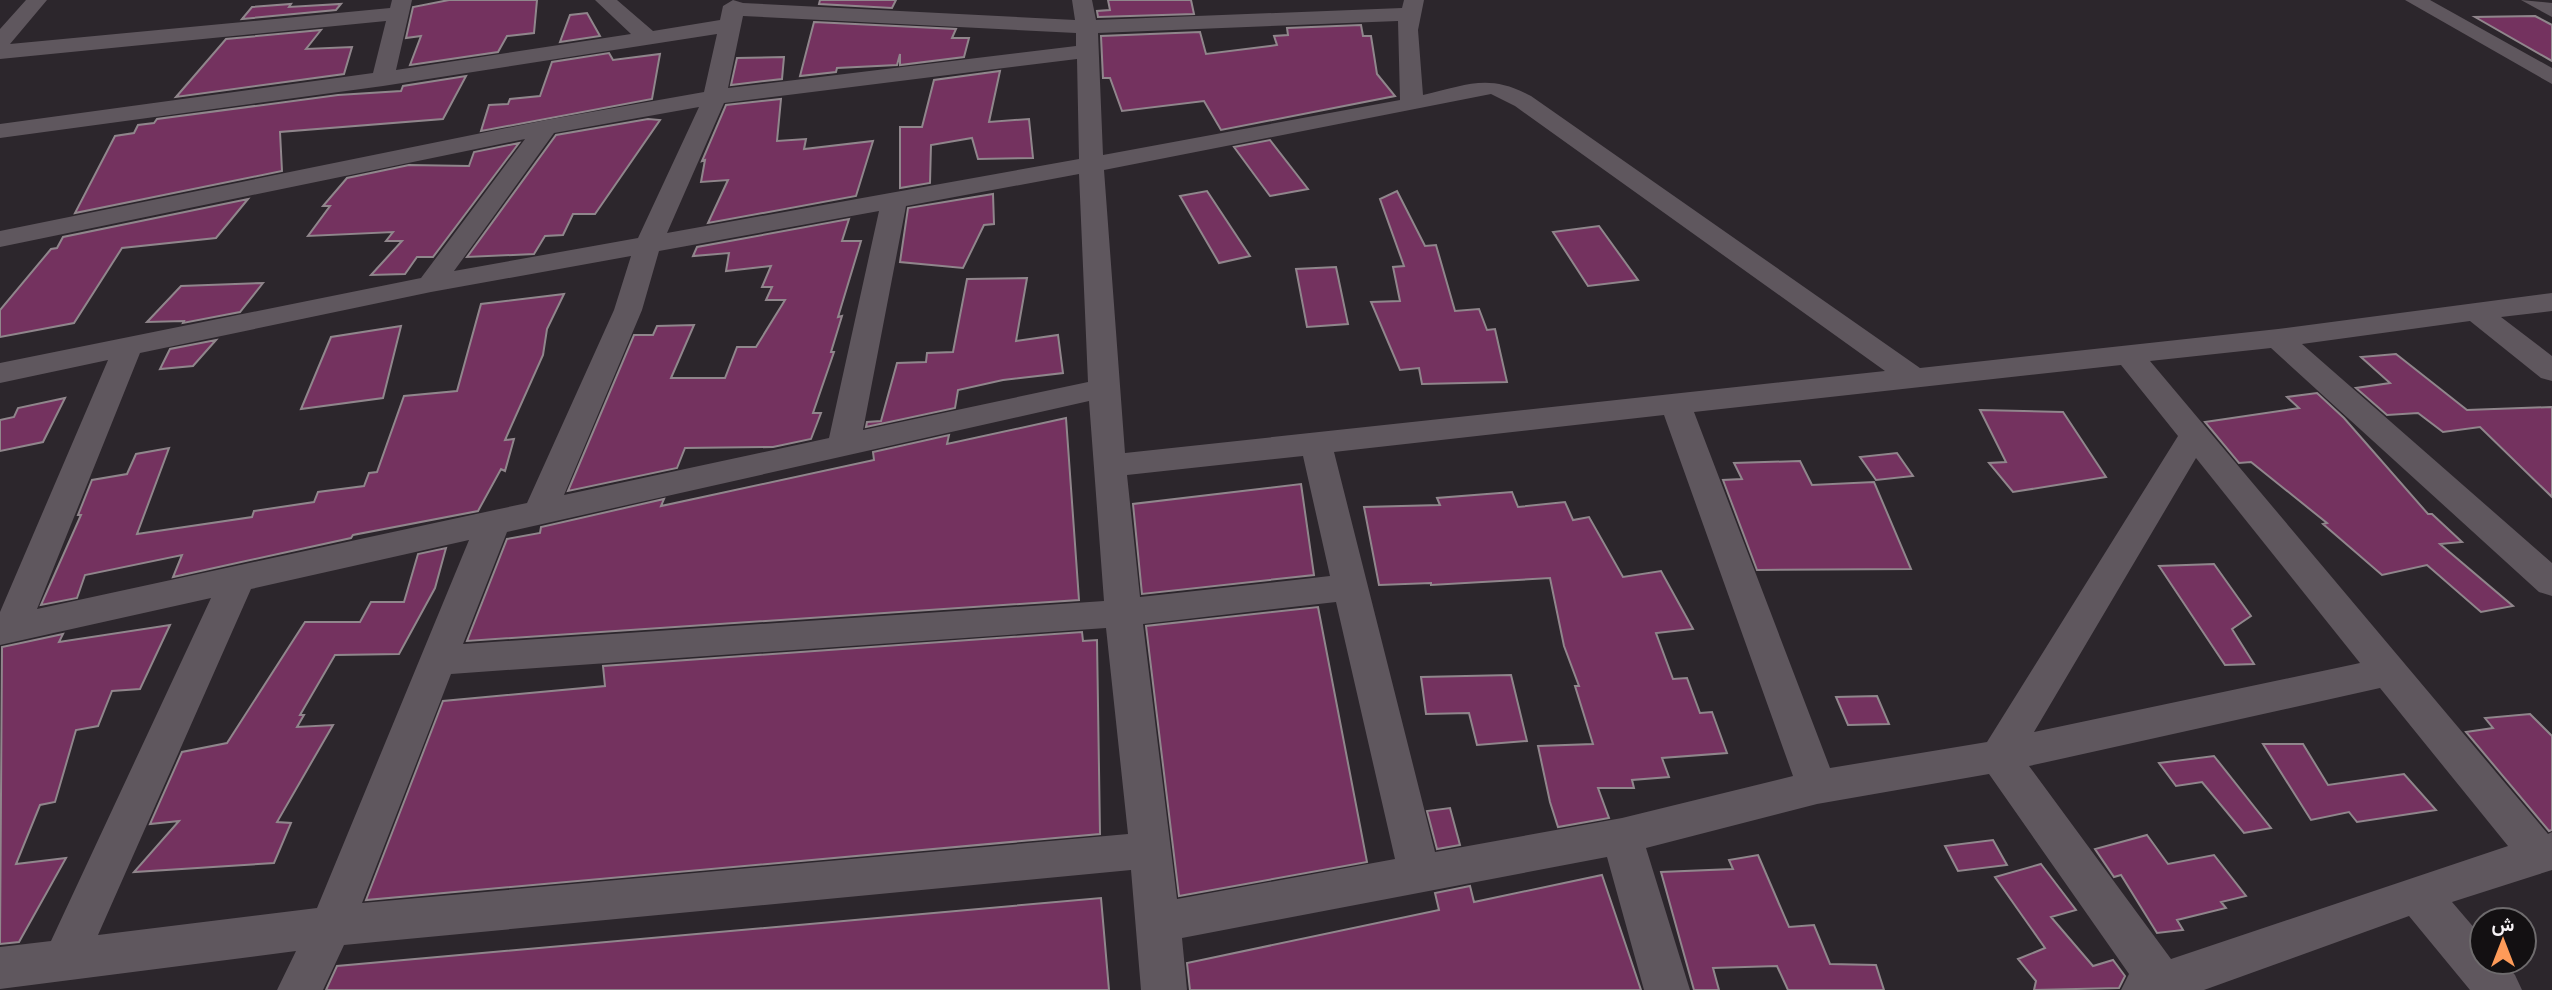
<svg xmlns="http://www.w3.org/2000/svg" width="2552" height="990" font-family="'Source Sans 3',Vazirmatn,sans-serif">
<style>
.building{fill:#74325f;stroke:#90868c;stroke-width:2}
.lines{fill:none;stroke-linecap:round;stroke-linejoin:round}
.minor{fill:#5f575e;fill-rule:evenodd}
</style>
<rect width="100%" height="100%" fill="#2c262c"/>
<path class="building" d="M 449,0 L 537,0 L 534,33 L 507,36 L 498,52 L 410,65 L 421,36 L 406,38 L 413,7 Z
M 820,0 L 896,0 L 892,8 L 819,4 Z
M 1108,0 L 1191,0 L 1194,14 L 1098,17 L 1097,11 L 1110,10 Z
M 291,4 L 289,7 L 341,4 L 336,10 L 242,19 L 252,7 Z
M 587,13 L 600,36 L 560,42 L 570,15 Z
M 2535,16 L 2552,25 L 2552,61 L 2475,17 Z
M 814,22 L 956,29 L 952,38 L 969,38 L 964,57 L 900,65 L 900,54 L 897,65 L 837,68 L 836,72 L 800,76 Z
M 1361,25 L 1363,36 L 1371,36 L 1377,74 L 1395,96 L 1221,130 L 1204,101 L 1122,111 L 1110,78 L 1103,78 L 1101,36 L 1200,32 L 1206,54 L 1277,45 L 1274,36 L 1288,35 L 1287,28 Z
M 321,30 L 306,49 L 352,47 L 344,74 L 176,97 L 226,39 Z
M 609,53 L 613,60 L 660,54 L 652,99 L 481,131 L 489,105 L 508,104 L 510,99 L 540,96 L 552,62 Z
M 784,57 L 782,79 L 731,85 L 737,58 Z
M 1000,71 L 989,122 L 1029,119 L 1033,158 L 978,159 L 972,138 L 931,145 L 930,183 L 900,188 L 900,127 L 922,127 L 934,80 Z
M 466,76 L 443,119 L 280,132 L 282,171 L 75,213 L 115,136 L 134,133 L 138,125 L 154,123 L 157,119 L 338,95 L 401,91 L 403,86 Z
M 781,99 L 777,141 L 806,139 L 804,149 L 873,141 L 856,196 L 708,223 L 728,180 L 701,182 L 705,160 L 702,161 L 726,105 Z
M 648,119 L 660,120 L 595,214 L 573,214 L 563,235 L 545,236 L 534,254 L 467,257 L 556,135 Z
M 1270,140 L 1308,189 L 1270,196 L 1234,147 Z
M 519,143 L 433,257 L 417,257 L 405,274 L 371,275 L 402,241 L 386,241 L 393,232 L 308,236 L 330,206 L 323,206 L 347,178 L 409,165 L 469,166 L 474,152 Z
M 1207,191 L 1250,256 L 1219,263 L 1180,196 Z
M 1397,191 L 1425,246 L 1436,245 L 1455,311 L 1479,309 L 1487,330 L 1495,329 L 1507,382 L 1422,384 L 1419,368 L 1400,370 L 1371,302 L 1400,301 L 1393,267 L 1404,266 L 1380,199 Z
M 993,194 L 994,224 L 984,225 L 963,268 L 900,262 L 908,208 Z
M 248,199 L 216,238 L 122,248 L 74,323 L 0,337 L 0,310 L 51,249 L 57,248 L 63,237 Z
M 849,219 L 842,241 L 861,241 L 838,317 L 842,316 L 831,352 L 834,352 L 813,413 L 821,413 L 811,439 L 773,447 L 685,448 L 677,468 L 568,491 L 634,335 L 653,335 L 657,326 L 694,325 L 671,378 L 725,378 L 737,347 L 756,347 L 785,300 L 766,300 L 772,287 L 762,287 L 771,266 L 726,271 L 729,253 L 693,256 L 697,247 Z
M 1599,226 L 1638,280 L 1588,286 L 1553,232 Z
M 1336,267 L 1348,324 L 1307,327 L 1296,269 Z
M 1027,278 L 1016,341 L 1058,335 L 1063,373 L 1003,380 L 958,390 L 955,408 L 866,427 L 867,422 L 881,421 L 897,363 L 926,362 L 927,353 L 953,352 L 967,279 Z
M 263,283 L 240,312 L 183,323 L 184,321 L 147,322 L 181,286 Z
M 564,294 L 547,329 L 543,355 L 505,440 L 514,439 L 505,471 L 501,469 L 478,511 L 353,535 L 351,538 L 173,577 L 182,555 L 85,575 L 77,598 L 41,605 L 81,515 L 78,515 L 92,480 L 127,474 L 136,454 L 169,448 L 137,534 L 252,517 L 254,511 L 314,502 L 318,492 L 364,486 L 369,473 L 377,472 L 404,396 L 457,391 L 481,304 Z
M 401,326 L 383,398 L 301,409 L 331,337 Z
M 216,340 L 193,366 L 160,369 L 170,349 Z
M 2396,354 L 2467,410 L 2552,407 L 2552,497 L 2480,427 L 2443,432 L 2418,413 L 2387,415 L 2356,388 L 2390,383 L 2361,357 Z
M 2317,393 L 2344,418 L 2428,514 L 2432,514 L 2462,542 L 2440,544 L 2513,606 L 2481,612 L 2427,565 L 2382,575 L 2323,524 L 2327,523 L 2251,462 L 2239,463 L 2205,422 L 2299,408 L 2287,397 Z
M 65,398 L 43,442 L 0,451 L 0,420 L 14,417 L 18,408 Z
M 1980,410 L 2063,412 L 2106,477 L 2013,492 L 1989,463 L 2006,462 Z
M 1066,418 L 1079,600 L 467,641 L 507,539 L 540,533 L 541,527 L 664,499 L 661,506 L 874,460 L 873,452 L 949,435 L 947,444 Z
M 1897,453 L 1913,476 L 1876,480 L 1860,457 Z
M 1800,461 L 1812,485 L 1874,482 L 1911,569 L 1757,570 L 1723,480 L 1742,479 L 1734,463 Z
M 1301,484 L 1314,575 L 1142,594 L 1133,504 Z
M 1512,492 L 1518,507 L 1565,502 L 1573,520 L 1589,517 L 1623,577 L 1661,571 L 1693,629 L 1656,633 L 1673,679 L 1687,678 L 1700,713 L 1712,712 L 1727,753 L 1662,758 L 1669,777 L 1632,780 L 1634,788 L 1598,788 L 1609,818 L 1558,827 L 1550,802 L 1538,746 L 1593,744 L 1575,686 L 1579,686 L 1564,646 L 1550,578 L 1431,585 L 1431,583 L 1379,585 L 1364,507 L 1440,505 L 1437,498 Z
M 446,548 L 435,588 L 399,654 L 335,655 L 300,715 L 304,715 L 297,727 L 333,725 L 277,822 L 291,823 L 274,863 L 134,872 L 179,821 L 150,824 L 182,752 L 227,743 L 305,622 L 360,622 L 371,602 L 404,602 L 418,554 Z
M 2214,564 L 2251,616 L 2232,629 L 2254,664 L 2225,665 L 2159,566 Z
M 1318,607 L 1367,862 L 1179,896 L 1146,626 Z
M 170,625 L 140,689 L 112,691 L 98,726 L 76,730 L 55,802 L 40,805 L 16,864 L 66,858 L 19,942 L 0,944 L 2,647 L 63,634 L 59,642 Z
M 1082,632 L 1083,641 L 1097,640 L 1100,834 L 366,900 L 443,701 L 605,686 L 603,666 Z
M 1511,675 L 1527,741 L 1477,745 L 1469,713 L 1426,714 L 1421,677 Z
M 1877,696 L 1889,724 L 1848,725 L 1836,697 Z
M 2530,714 L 2552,736 L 2552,830 L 2549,831 L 2466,732 L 2493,728 L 2485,718 Z
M 2263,744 L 2303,744 L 2328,785 L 2404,774 L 2436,810 L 2357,822 L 2349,812 L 2311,820 Z
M 2214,756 L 2271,828 L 2244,833 L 2202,782 L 2176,786 L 2159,763 Z
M 1450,808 L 1460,845 L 1437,849 L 1427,811 Z
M 2147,835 L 2168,864 L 2214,855 L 2246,896 L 2221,902 L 2226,908 L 2177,920 L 2183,930 L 2157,933 L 2121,875 L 2114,877 L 2095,849 Z
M 1993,840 L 2007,865 L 1958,871 L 1945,846 Z
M 1758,855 L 1789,927 L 1814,925 L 1830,964 L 1876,965 L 1884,990 L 1788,990 L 1777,966 L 1713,968 L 1719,990 L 1694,990 L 1661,872 L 1733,869 L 1729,860 Z
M 2041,864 L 2076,910 L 2051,917 L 2093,966 L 2113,960 L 2125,976 L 2119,988 L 2034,990 L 2036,981 L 2018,959 L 2045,948 L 1995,877 Z
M 1602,875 L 1641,990 L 1190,990 L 1187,963 L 1439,910 L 1435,893 L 1470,886 L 1474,902 Z
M 1101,898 L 1109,990 L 326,990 L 337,966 Z"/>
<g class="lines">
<path class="minor" d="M 26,0 L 47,0 L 10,44 L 390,8 L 392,0 L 412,0 L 396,70 L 631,34 L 595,0 L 617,0 L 653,31 L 720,20 L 723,6 L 733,0 L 743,3 L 1075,20 L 1072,0 L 1092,0 L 1096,20 L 1402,8 L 1404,0 L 1424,0 L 1418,30 L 1423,95 C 1468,85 1488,73 1531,96 L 1920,368 L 2278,329 L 2552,293 L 2552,311 L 2501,317 L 2552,356 L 2552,381 L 2541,378 L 2470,321 L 2302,344 L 2552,563 L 2552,596 L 2539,592 L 2271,348 L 2150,361 L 2548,834 L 2552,832 L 2552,870 L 2452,902 L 2482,937 L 2482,962 L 2504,962 L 2515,975 L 2522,990 L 2470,990 L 2409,916 L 2204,990 L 2121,990 L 2129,974 L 1989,774 L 1817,804 L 1646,848 L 1690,990 L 1644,990 L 1607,857 L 1182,938 L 1187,990 L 1141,990 L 1131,870 L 344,945 L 323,990 L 277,990 L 296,951 L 0,989 L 0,947 L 51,941 L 211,598 L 0,645 L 0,612 L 108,360 L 0,383 L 0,363 L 421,278 L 525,139 L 0,247 L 0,231 L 546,120 L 704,92 L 717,34 L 383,86 L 0,138 L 0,124 L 373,73 L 386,21 L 0,59 L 0,29 ZM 743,16 L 1076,33 L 1076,46 L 728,88 ZM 1398,21 L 1400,100 L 1103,155 L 1098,33 ZM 1077,59 L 1079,159 L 667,233 L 724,103 ZM 1491,94 L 1515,106 L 1885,371 L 1125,453 L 1104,170 ZM 699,107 L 638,238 L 454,271 L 554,133 ZM 1079,174 L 1088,382 L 863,430 L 906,206 ZM 879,211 L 829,438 L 564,495 L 642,310 L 659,251 ZM 631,256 L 614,310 L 527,503 L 37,609 L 140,353 L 431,292 ZM 2121,365 L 2178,436 L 1987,742 L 1830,768 L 1694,412 ZM 1089,401 L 1104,601 L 463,644 L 507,532 ZM 1664,415 L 1793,776 L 1622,818 L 1435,852 L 1334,452 ZM 1303,456 L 1330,576 L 1140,597 L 1127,475 ZM 2196,458 L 2360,663 L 2034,732 ZM 469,540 L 317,908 L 98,935 L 251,589 ZM 1336,602 L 1395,859 L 1177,899 L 1143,624 ZM 1106,628 L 1128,834 L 362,903 L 451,674 ZM 2380,688 L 2508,846 L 2171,959 L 2029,766 Z
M 2405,0 L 2430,0 L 2552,68 L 2552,84 Z
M 2521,0 L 2552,3 L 2552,17 Z"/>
</g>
<g transform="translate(2503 941)"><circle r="33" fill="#131012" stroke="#6e6b6d" stroke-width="2"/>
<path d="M0-5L12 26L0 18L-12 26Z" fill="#fe9b59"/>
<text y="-10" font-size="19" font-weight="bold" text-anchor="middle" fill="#f7f3f6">ش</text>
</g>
</svg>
